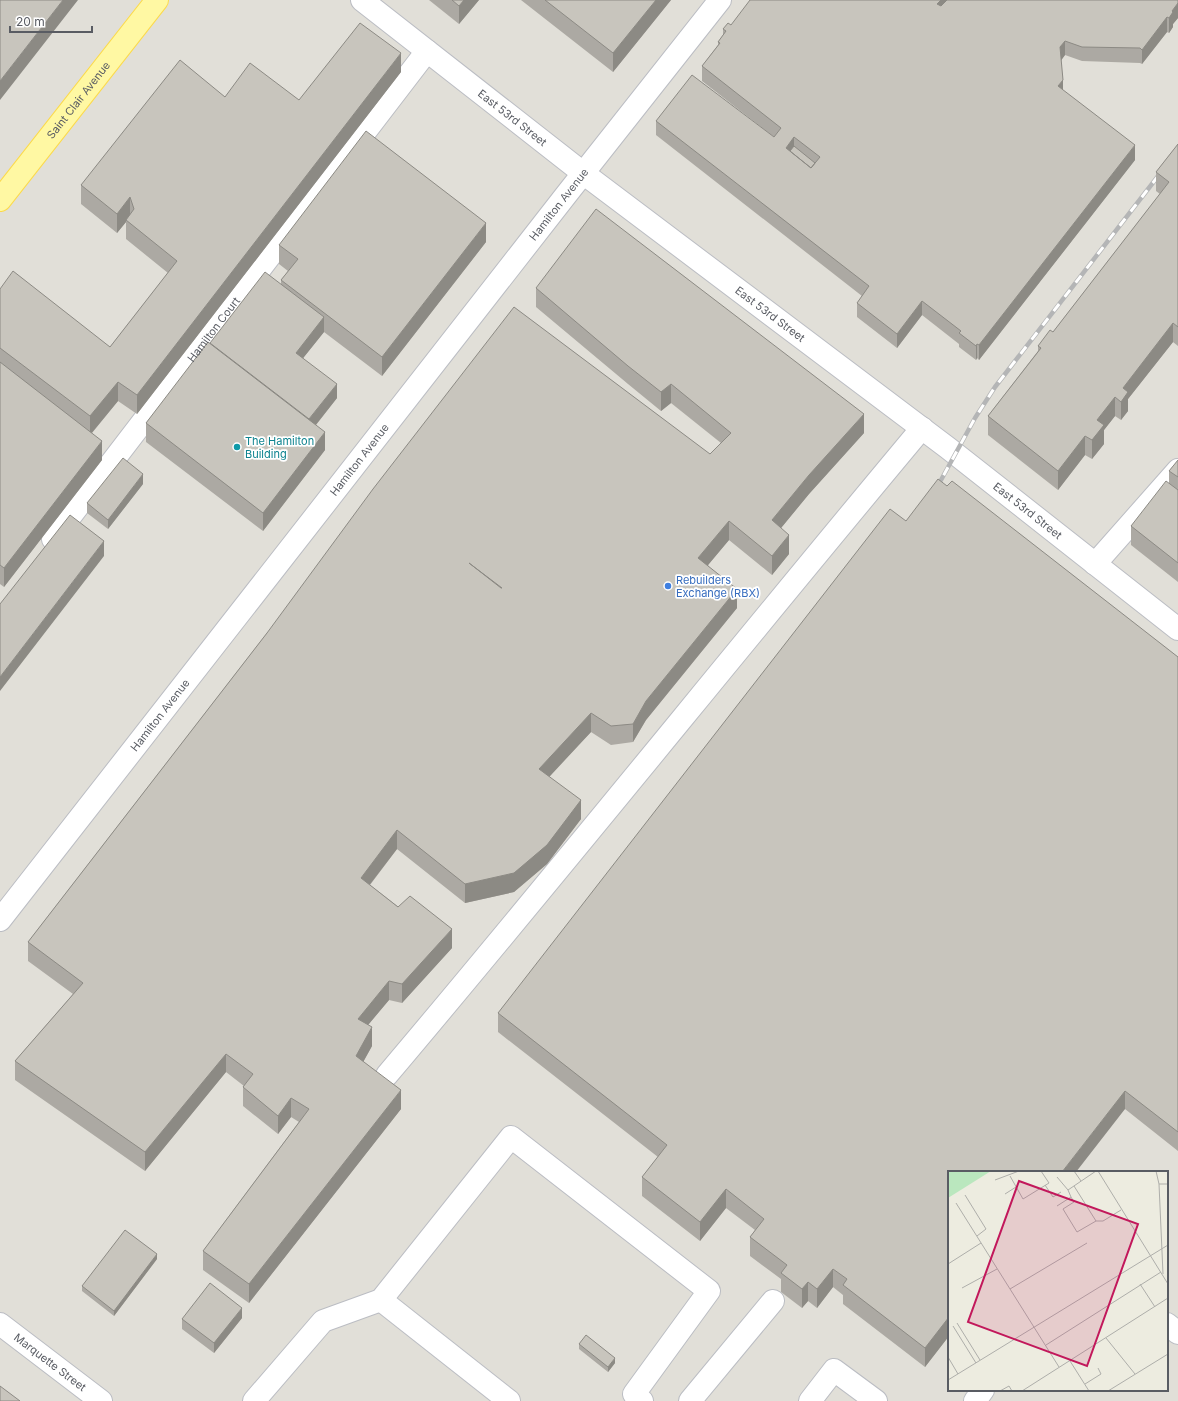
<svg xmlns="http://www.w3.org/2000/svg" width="1178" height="1401" font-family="Inter,sans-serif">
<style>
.industrial{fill:#e1dfd8;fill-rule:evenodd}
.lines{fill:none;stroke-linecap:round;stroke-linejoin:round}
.minor-casing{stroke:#bbbdc3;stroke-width:24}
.major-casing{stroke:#fcda4b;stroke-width:24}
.minor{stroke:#fff;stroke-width:22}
.major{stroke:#fff8a3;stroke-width:22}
.rail-casing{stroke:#b4b5b6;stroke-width:4.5}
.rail{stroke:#fff;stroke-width:3;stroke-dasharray:9;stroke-linecap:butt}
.wall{fill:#aca9a3}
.shaded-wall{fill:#8c8a84}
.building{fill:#c8c5bd;stroke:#8c8a84;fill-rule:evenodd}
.culture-dot{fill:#0f9aa8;stroke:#fff;stroke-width:1.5}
.shop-dot{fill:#3f7fe0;stroke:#fff;stroke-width:1.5}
.labels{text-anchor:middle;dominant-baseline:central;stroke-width:3.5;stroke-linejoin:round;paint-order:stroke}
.street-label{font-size:11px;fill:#595c63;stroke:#fff}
.culture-label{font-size:11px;fill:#0d838f;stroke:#fff;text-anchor:start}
.shop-label{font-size:11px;fill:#366cbe;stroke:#fff;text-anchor:start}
.inset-road{fill:none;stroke:#aeaeaa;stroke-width:1}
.view{fill:#c2185b;fill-opacity:0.15;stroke:#c2185b;stroke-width:2}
.inset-edge{fill:none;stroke:#595c63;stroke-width:2}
</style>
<rect width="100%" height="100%" fill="#edece0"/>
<path class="industrial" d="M 0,0 L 1178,0 L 1178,1401 L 0,1401 ZM 949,1172 L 1167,1172 L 1167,1390 L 949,1390 Z"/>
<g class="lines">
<defs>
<g id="minor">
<path id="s1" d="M 362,0 L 583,173 L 948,448 L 1178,629"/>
<path id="s2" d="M 53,539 L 427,51"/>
<path d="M 1095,564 L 1178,470"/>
<path id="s3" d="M 0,920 L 566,195 L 720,0"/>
<path d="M 387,1075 C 568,861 742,643 922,428"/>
<path d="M 381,1300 L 509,1401"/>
<path id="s4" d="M 0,1324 L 101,1401"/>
<path d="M 1167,1324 L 1178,1333"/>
<path d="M 254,1401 L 323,1321 L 381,1300 L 511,1137 L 709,1291 L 634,1394 L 642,1401"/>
<path d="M 690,1401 L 773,1301"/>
<path d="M 810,1401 L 834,1370 L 876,1401"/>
<path d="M 975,1401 L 983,1390"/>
</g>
<g id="major">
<path id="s5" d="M 0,200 L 157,0"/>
</g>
</defs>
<use href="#minor" class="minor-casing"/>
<use href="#major" class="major-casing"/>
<use href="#minor" class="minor"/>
<use href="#major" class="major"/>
<defs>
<path id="rail" d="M 935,491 L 975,418 L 995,387 L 1162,171"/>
</defs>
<use href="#rail" class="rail-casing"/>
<use href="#rail" class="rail"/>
</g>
<path class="wall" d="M 429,0 L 479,0 L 459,24 Z
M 521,0 L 671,0 L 613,72 Z
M 1178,0 L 1178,18 L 1173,24 L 1173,27 L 1169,33 L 1167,32 L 1142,64 L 1140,63 L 1082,61 L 1065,55 L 1061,60 L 1063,90 L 1135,160 L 979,360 L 977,358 L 976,360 L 959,347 L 959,344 L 922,315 L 897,348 L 857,317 L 857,303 L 862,296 L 656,135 L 656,121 L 774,137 L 702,81 L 702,66 L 718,45 L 718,42 L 723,35 L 723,29 L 731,25 Z
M 401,72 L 137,414 L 118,401 L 92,433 L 102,460 L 4,587 L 0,584 L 0,289 L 110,347 L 168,273 L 126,239 L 126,222 L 117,233 L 81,204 L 81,185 L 225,97 L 299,100 Z
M 1178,144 L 1178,346 L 1173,342 L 1128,399 L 1128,411 L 1121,420 L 1115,416 L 1104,430 L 1104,444 L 1092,459 L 1085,455 L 1058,490 L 988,435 L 988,416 L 1038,351 L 1038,346 L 1053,332 L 1160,194 L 1156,191 L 1156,172 Z
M 486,242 L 382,376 L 324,332 L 303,358 L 337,398 L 316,425 L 325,450 L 263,531 L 146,442 L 146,423 L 210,343 L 281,284 L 281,280 L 288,271 L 279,264 L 279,245 Z
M 536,288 L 864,433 L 809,494 L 781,528 L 789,554 L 772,575 L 729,540 L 708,565 L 737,608 L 646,720 L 633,742 L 611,745 L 591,732 L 549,776 L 581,819 L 547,864 L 514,892 L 465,903 L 397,849 L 370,885 L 452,948 L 402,1003 L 389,1000 L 368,1025 L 372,1046 L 363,1062 L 401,1109 L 249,1303 L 203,1270 L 203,1251 L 299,1122 L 291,1117 L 278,1134 L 243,1106 L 243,1087 L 244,1086 L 226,1072 L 145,1171 L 15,1080 L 15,1061 L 73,994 L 28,961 L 28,942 L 267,633 L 710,454 L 721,443 L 671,403 L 661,411 L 628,384 L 536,307 Z
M 1178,460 L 1178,582 L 1131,545 L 1131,526 L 1169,484 L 1169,471 Z
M 143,484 L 108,529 L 87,513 L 87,503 Z
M 947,486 L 1178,657 L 1178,1151 L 1125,1109 L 949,1172 L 949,1336 L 925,1367 L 843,1304 L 843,1295 L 833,1287 L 817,1308 L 808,1301 L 802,1308 L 781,1292 L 781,1279 L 750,1256 L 750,1237 L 755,1230 L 726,1208 L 700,1241 L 642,1196 L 642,1177 L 658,1157 L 498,1032 L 498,1013 L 906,521 Z
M 157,1259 L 114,1316 L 82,1291 L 82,1286 Z
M 242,1318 L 214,1353 L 182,1329 L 182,1319 Z
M 579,1344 L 615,1363 L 608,1372 L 579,1349 Z"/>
<path class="shaded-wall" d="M 63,0 L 78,0 L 0,100 L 0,81 Z
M 464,0 L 479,0 L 459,24 L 459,6 Z
M 656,0 L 671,0 L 613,72 L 613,53 Z
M 941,0 L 947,0 L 940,15 L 937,4 Z
M 1178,3 L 1178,18 L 1173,24 L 1173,27 L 1169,33 L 1169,18 L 1172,11 Z
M 1167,17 L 1167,32 L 1142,64 L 1142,50 Z
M 1065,41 L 1065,55 L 1060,62 L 1060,47 Z
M 401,53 L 401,72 L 137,414 L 137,395 Z
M 1063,80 L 1063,94 L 1058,86 Z
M 794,137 L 794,151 L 788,159 L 786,148 Z
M 1135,145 L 1135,160 L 979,360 L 979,345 Z
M 130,197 L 130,216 L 126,220 L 126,222 L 117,233 L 117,214 Z
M 486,223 L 486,242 L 382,376 L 382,357 Z
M 922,301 L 922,315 L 897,348 L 897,334 Z
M 324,317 L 324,332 L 296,367 L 296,353 Z
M 1173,323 L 1173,342 L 1128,399 L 1128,411 L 1121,420 L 1121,402 L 1123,388 Z
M 977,344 L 977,358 L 976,360 L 976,346 Z
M 118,382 L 118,401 L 90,435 L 90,416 Z
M 337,384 L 337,398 L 307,436 L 307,422 Z
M 671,384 L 671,403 L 661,411 L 661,392 Z
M 1115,397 L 1115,416 L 1104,430 L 1104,444 L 1092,459 L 1092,440 L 1097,420 Z
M 864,414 L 864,433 L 809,494 L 772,539 L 772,520 L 809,475 Z
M 325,432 L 325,450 L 263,531 L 263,513 Z
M 1085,436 L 1085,455 L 1058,490 L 1058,471 Z
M 102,441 L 102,460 L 4,587 L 4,568 Z
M 143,474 L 143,484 L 108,529 L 108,520 Z
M 729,521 L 729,540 L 698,577 L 698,558 Z
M 789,535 L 789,554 L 772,575 L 772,556 Z
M 104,541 L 104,556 L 0,691 L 0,677 Z
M 737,589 L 737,608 L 646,720 L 633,742 L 633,724 L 646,701 Z
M 591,713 L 591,732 L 539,788 L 539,769 Z
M 581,800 L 581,819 L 547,864 L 514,892 L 465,903 L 465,884 Z
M 397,830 L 397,849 L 361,896 L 361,878 Z
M 452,929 L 452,948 L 402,1003 L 402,984 Z
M 389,981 L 389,1000 L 358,1037 L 358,1019 Z
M 372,1027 L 372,1046 L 356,1075 L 356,1056 Z
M 226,1054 L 226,1072 L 145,1171 L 145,1152 Z
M 401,1090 L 401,1109 L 249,1303 L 249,1284 Z
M 1125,1091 L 1125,1109 L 1076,1172 L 1062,1172 Z
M 291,1098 L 291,1117 L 278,1134 L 278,1116 Z
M 726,1189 L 726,1208 L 700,1241 L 700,1222 Z
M 157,1254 L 157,1259 L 114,1316 L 114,1311 Z
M 833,1269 L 833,1287 L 817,1308 L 817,1289 Z
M 808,1282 L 808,1301 L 802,1308 L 802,1289 Z
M 242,1308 L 242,1318 L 214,1353 L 214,1343 Z
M 949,1317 L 949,1336 L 925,1367 L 925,1348 Z
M 615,1358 L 615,1363 L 608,1372 L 608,1367 Z"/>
<path class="building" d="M 0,0 L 63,0 L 0,81 Z
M 452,0 L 464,0 L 459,6 Z
M 545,0 L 656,0 L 613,53 Z
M 750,0 L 941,0 L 937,4 L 941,6 L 947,0 L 1178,0 L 1178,3 L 1172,11 L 1173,12 L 1169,18 L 1167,17 L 1142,50 L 1140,48 L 1082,47 L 1065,41 L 1060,47 L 1063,80 L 1058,86 L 1135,145 L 979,345 L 977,344 L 976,346 L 959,333 L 961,331 L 922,301 L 897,334 L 857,303 L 869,286 L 656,121 L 692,75 L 774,137 L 781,128 L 702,66 L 720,43 L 718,42 L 726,31 L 723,29 L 728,23 L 731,25 ZM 794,137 L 820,157 L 811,168 L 786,148 Z
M 360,23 L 401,53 L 137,395 L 118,382 L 90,416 L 0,348 L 0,289 L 13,271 L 110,347 L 177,261 L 126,220 L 134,209 L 130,197 L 117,214 L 81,185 L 180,60 L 225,97 L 250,63 L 299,100 Z
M 366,131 L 486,223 L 382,357 L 281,280 L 298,259 L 279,245 Z
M 1178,144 L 1178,327 L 1173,323 L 1123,388 L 1128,392 L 1121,402 L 1115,397 L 1097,420 L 1104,425 L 1092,440 L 1085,436 L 1058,471 L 988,416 L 1041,348 L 1038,346 L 1050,330 L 1053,332 L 1169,182 L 1156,172 Z
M 794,146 L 815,163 L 811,168 L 790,151 Z
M 596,209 L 864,414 L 809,475 L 772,520 L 789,535 L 772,556 L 729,521 L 698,558 L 737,589 L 646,701 L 633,724 L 611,726 L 591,713 L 539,769 L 581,800 L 547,845 L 514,873 L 465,884 L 397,830 L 361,878 L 398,907 L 410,896 L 452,929 L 402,984 L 389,981 L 358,1019 L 372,1027 L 356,1056 L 401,1090 L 249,1284 L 203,1251 L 309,1109 L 291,1098 L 278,1116 L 243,1087 L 253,1074 L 226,1054 L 145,1152 L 15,1061 L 83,983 L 28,942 L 267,633 L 373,489 L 514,307 L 710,454 L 731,433 L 671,384 L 661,392 L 628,366 L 536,288 ZM 469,563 L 502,588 L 501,588 Z
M 265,272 L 324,317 L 296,353 L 337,384 L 309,419 L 210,343 Z
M 208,342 L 325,432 L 263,513 L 146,423 Z
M 0,362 L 102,441 L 4,568 L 0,565 Z
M 123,458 L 143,474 L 108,520 L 87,503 Z
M 1178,460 L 1178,477 L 1169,471 Z
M 938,479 L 947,486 L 952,481 L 1178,657 L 1178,1132 L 1125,1091 L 1062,1172 L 949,1172 L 949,1317 L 925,1348 L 843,1285 L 847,1279 L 833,1269 L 817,1289 L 808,1282 L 802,1289 L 781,1273 L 787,1265 L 750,1237 L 764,1219 L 726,1189 L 700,1222 L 642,1177 L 667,1145 L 498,1013 L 890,509 L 906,521 Z
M 1166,481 L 1178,490 L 1178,563 L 1131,526 Z
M 70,515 L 104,541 L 0,677 L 0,604 Z
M 125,1230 L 157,1254 L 114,1311 L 82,1286 Z
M 210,1283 L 242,1308 L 214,1343 L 182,1319 Z
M 586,1335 L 615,1358 L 608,1367 L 579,1344 Z
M 0,1386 L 20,1401 L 0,1401 Z"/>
<circle class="culture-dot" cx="237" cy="447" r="4"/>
<circle class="shop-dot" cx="668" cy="586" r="4"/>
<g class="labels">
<g class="street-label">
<text stroke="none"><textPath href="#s5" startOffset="127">Saint Clair Avenue</textPath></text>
<text stroke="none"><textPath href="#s1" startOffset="191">East 53rd Street</textPath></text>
<text stroke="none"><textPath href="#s3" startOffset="908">Hamilton Avenue</textPath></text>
<text stroke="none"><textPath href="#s1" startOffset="515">East 53rd Street</textPath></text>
<text stroke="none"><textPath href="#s2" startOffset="264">Hamilton Court</textPath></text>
<text stroke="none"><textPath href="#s3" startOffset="584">Hamilton Avenue</textPath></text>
<text stroke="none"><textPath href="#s1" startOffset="839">East 53rd Street</textPath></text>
<text stroke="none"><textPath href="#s3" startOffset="260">Hamilton Avenue</textPath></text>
<text stroke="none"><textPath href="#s4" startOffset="63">Marquette Street</textPath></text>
</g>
<g class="culture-label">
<text x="245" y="441">The Hamilton<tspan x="245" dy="13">Building</tspan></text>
</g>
<g class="shop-label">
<text x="676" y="580">Rebuilders<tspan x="676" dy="13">Exchange (RBX)</tspan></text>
</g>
</g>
<g transform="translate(948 1171)">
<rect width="220" height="220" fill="#edece0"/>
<path d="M 0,0 L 43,0 L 0,27 Z" fill="#bae7be"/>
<path class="inset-road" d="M 126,0 L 133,10M 150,0 L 220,113M 208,0 L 211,13M 62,5 L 75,28 L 101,12 L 93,0M 109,6 L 120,19M 47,9 L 71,0M 97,14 L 105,26 L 113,21M 126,15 L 148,50M 57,23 L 68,16M 17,24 L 38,58 L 29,65M 123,26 L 126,31 L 115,38 L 129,61 L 148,50 L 155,50 L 173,39M 8,32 L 111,196M 109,35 L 123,26 L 120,19 L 148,0M 0,93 L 33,72M 215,103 L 211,13 L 220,13M 192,113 L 207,136M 14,117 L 49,98M 62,118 L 139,72M 9,152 L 32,189M 5,155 L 28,192M 158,167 L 187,203M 98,174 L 213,101M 0,186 L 10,203M 122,190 L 141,220M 0,209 L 220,74M 137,213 L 153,203 L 150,197M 52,220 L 61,215 L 64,220M 74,220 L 220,127M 160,220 L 220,183"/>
<path class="view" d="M 71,10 L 190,53 L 139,195 L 20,151 Z"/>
<rect width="220" height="220" class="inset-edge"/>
</g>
<path d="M10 26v6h82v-6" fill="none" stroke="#595c63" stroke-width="2"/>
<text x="16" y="26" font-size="12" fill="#595c63" stroke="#ffffff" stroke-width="3" paint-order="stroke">20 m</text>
</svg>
